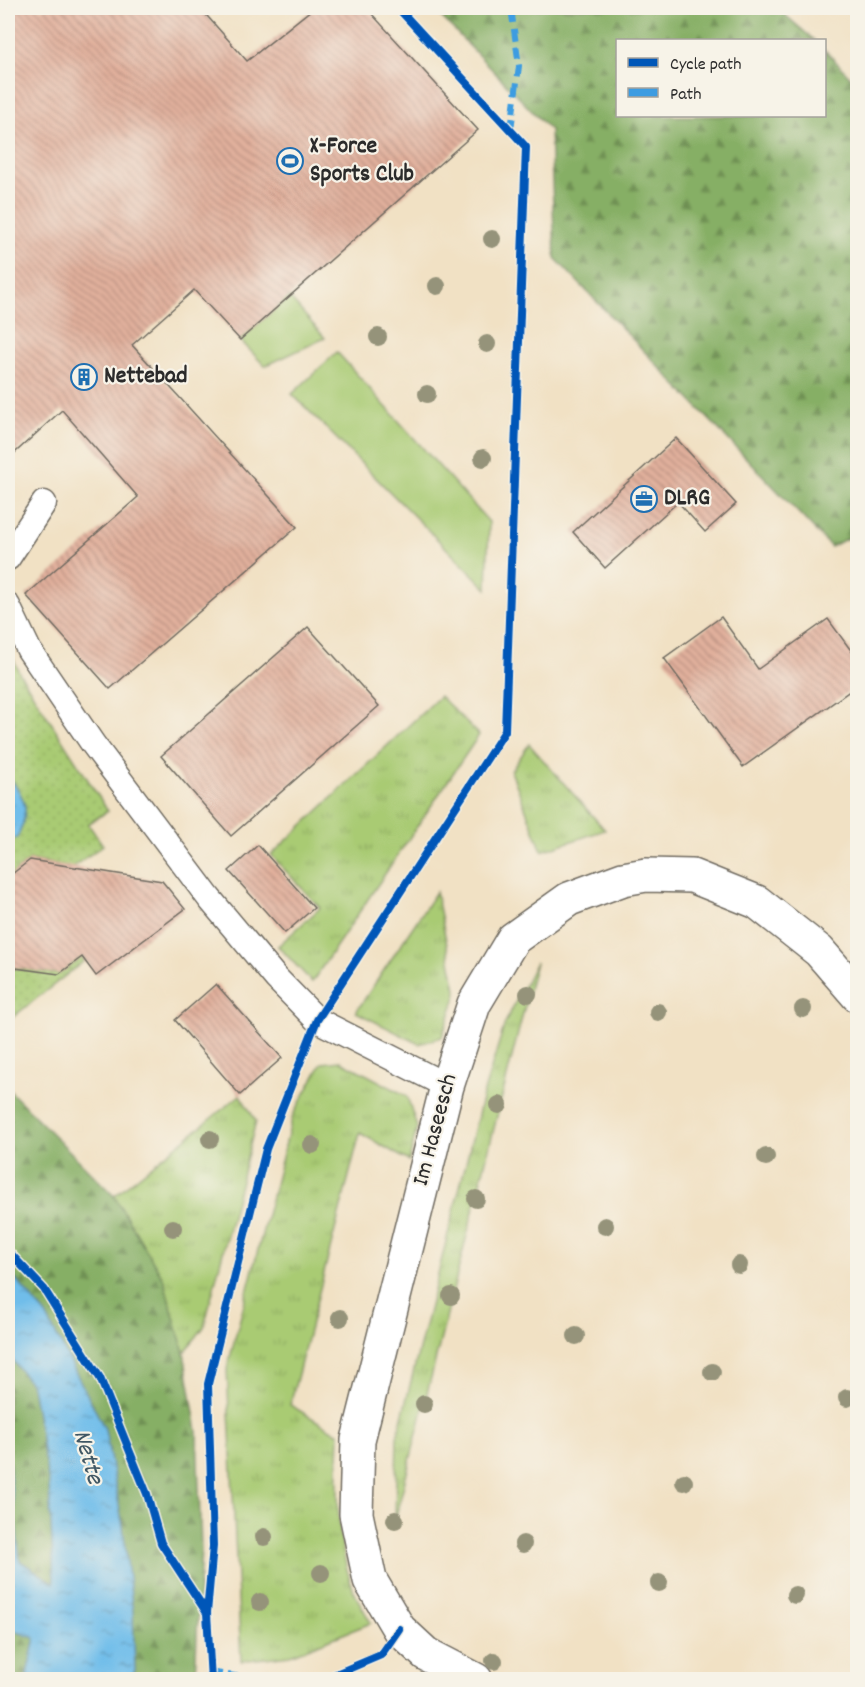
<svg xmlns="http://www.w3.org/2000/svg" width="865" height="1687" font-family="Dekko,sans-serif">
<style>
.grass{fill:url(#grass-tufts);stroke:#6a7b4f;stroke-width:1.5}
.forest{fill:url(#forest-firs);stroke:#586d48;stroke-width:1.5}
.park{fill:url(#park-dots);stroke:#6a7b4f;stroke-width:1.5}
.garden{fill:#a9cb73;stroke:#6a7b4f;stroke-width:1.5}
.water{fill:url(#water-ripples);stroke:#4e748a;stroke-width:1.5}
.building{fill:url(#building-back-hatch)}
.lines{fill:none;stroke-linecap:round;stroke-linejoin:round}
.service-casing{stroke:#706b61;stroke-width:27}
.minor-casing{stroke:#706b61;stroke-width:36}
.service{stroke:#fff;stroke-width:24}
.minor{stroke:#fff;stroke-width:33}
.quiet{stroke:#3d9ce1;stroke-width:6;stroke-dasharray:12 6;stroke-linecap:butt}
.cycleway-casing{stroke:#f7f3e8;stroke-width:11}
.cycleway{stroke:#0057b8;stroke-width:8}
.tree{fill:#95937a}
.labels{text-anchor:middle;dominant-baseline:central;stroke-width:4.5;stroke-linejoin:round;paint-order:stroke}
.poi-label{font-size:24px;font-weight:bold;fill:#2b2b2b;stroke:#f7f3e8;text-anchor:start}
.street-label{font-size:24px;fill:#2b2b2b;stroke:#f7f3e8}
.water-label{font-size:26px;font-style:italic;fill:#405764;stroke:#f7f3e8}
</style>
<defs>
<pattern id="grass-tufts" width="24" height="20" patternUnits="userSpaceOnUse" patternTransform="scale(1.5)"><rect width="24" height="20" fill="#a9cb73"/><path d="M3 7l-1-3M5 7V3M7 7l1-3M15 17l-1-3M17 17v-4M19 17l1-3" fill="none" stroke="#92ae64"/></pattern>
<pattern id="forest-firs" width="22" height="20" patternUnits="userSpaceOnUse" patternTransform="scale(1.5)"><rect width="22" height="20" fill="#86af65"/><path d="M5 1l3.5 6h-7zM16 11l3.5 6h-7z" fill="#6e8f53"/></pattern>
<pattern id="park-dots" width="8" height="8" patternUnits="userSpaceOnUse" patternTransform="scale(1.5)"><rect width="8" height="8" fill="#a9cb73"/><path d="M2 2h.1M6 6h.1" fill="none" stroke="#92ae64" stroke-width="1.8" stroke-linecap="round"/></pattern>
<pattern id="water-ripples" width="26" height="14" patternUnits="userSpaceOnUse" patternTransform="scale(1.5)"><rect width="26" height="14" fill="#70bdea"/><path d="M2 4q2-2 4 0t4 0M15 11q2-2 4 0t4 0" fill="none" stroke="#5c9abe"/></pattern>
<pattern id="building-back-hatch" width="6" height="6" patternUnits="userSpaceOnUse" patternTransform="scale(1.5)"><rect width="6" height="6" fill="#e1b09c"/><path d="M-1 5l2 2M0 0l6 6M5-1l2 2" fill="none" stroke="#b78f7f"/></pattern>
</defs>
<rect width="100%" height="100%" fill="#f7f3e8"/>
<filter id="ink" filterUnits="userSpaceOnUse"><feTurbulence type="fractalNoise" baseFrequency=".0167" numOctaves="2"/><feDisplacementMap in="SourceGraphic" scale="12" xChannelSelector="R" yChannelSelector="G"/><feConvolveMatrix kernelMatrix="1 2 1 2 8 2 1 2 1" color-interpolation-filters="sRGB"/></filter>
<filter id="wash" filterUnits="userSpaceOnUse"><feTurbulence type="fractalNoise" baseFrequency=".008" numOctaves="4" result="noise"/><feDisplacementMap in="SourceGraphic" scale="24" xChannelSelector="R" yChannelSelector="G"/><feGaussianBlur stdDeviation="1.35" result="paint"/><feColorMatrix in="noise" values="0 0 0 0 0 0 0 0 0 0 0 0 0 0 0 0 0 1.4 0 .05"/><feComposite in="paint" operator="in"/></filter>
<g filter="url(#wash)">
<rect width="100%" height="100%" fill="#f1e1c4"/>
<path class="grass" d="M 440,696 L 479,735 L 312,982 L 278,946 L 320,908 L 271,855 Z
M 529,744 L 605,830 L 542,851 L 511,771 Z
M 436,892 L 457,994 L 442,1037 L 419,1044 L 356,1012 Z
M 536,962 L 395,1520 L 397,1437 L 483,1095 L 505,1023 Z
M 341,1061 L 407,1096 L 417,1127 L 409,1161 L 360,1133 L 290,1405 L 339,1434 C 337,1485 335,1537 352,1586 C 356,1599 365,1611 371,1623 L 290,1655 L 241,1661 L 227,1369 L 293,1115 L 322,1063 Z
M 240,1095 L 256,1121 L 204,1327 L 184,1353 L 163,1278 L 114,1196 Z"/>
<path class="forest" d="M 433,8 L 777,8 L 814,40 L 618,40 L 618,116 L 824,116 L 825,50 L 857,84 L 857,533 L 831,547 L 555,258 L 550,130 Z
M 8,1089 L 114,1196 L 163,1278 L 184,1353 L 197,1431 L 201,1547 L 195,1679 L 8,1679 L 10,1463 L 8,1458 Z"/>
<path class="park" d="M 8,648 L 20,674 L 108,811 L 88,824 L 103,845 L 73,867 L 30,860 L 8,877 Z
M 82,957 L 84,961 L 8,1021 L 8,960 L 13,968 L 59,974 Z"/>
<path class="garden" d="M 289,297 L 325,338 L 265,366 L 240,340 Z
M 337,352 L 489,522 L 487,589 L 292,394 Z"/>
<path class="water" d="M 8,775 C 26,800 31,809 17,838 L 8,841 Z
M 8,1270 L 46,1315 L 105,1429 L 123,1526 L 133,1613 L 135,1670 L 131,1679 L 26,1679 L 35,1638 L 8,1629 L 8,1458 L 20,1561 L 54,1583 L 49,1485 L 32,1386 L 8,1354 Z"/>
<g id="blocks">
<path class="building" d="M 8,8 L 200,8 L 247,61 L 311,10 L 316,8 L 361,8 L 371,13 L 478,130 L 240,340 L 194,290 L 132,345 L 297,527 L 110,689 L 26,595 L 138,497 L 62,410 L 8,459 Z
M 676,438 L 736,504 L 705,532 L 678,502 L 605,568 L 573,532 Z
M 721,617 L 758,669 L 828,619 L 858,660 L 858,685 L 743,767 L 664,658 Z
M 308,627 L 379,706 L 231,836 L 161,756 Z
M 258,845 L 314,908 L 285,933 L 229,871 Z
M 30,860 L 162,881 L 185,909 L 96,976 L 82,957 L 59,974 L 8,967 L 8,877 Z
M 216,984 L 282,1058 L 240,1095 L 175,1020 Z"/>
</g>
</g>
<g filter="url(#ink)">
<use href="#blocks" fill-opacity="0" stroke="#706b61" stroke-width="1.5"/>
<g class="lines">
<defs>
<path id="service" d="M 8,558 L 44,503
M 8,606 L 29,650 L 93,744 L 209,898 L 276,978 L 317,1020 L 447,1086"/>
<path id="minor" d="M 476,1680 L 426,1654 L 399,1629 L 370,1580 L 356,1514 L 358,1440 L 447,1086 L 474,1004 L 513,939 L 569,899 L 623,879 L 646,875 L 692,876 L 757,902 L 819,951 L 858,996"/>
</defs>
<use href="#service" class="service-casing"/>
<use href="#minor" class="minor-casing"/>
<use href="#service" class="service"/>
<use href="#minor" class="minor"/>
<path class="quiet" d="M 511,130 L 519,66 L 511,8
M 210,1672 L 259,1680"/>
<defs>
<path id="cycleway" d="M 8,1251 L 44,1289 L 100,1378 L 147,1494 L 161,1543 L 207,1613
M 211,1680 L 207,1613 L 213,1546 L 208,1384 L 266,1149 L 317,1020 L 505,731 L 526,147 L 398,8
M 322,1680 L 381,1655 L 399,1629"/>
</defs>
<use href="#cycleway" class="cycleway-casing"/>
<use href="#cycleway" class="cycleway"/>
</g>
<g class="tree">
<circle cx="492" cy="239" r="9"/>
<circle cx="437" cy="286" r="9"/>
<circle cx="378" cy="337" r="9"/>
<circle cx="487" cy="344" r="9"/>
<circle cx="427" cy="394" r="9"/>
<circle cx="483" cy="458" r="9"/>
<circle cx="528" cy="994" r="9"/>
<circle cx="803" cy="1009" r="9"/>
<circle cx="658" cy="1012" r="9"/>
<circle cx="499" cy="1105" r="9"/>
<circle cx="210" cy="1139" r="9"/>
<circle cx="312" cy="1145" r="9"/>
<circle cx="766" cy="1157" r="9"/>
<circle cx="476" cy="1199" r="9"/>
<circle cx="605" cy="1226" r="9"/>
<circle cx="173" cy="1228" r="9"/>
<circle cx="739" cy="1265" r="9"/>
<circle cx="451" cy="1296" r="9"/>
<circle cx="340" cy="1318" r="9"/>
<circle cx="576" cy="1336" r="9"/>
<circle cx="712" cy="1372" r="9"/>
<circle cx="847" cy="1398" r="9"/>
<circle cx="424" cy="1404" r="9"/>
<circle cx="684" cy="1482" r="9"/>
<circle cx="395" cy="1520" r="9"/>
<circle cx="264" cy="1537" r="9"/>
<circle cx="523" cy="1544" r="9"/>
<circle cx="321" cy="1573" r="9"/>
<circle cx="659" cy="1583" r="9"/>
<circle cx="795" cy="1595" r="9"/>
<circle cx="260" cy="1602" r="9"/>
<circle cx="494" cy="1661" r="9"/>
</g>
</g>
<defs>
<symbol id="stadium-ring" viewBox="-11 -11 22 22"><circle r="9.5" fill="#f7f3e8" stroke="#1f6fb2" stroke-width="1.5"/><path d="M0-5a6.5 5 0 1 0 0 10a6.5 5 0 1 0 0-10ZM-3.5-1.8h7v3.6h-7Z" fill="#1f6fb2"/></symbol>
<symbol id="building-ring" viewBox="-11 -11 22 22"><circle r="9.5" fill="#f7f3e8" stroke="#1f6fb2" stroke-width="1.5"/><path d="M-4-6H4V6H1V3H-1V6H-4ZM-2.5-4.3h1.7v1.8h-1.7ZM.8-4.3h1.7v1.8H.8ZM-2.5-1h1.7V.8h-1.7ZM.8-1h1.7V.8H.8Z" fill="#1f6fb2"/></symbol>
<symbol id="office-ring" viewBox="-11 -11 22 22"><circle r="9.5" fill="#f7f3e8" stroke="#1f6fb2" stroke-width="1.5"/><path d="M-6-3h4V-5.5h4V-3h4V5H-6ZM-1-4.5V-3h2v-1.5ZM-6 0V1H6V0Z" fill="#1f6fb2"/></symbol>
</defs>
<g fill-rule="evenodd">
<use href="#stadium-ring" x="275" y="146" width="30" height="30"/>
<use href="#building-ring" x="69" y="362" width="30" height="30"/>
<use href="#office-ring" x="629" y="484" width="30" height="30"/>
</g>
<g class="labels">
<g class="poi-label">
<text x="310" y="147">X-Force<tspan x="310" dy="28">Sports Club</tspan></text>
<text x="104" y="377">Nettebad</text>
<text x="664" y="499">DLRG</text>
</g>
<g class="street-label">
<text transform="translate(436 1130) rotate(-75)">Im Haseesch</text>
</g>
<g class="water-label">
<text transform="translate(87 1457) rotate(74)">Nette</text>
</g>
</g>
<rect width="865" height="1687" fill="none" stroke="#f7f3e8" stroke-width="30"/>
<rect x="616" y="39" width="210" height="78" fill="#f7f3e8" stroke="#a5a39c" stroke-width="1.5"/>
<rect x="628" y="58" width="30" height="9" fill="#0057b8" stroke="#a5a39c" stroke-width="1.5"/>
<text x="670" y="69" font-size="18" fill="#2b2b2b">Cycle path</text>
<rect x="628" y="88" width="30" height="9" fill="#3d9ce1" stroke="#a5a39c" stroke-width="1.5"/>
<text x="670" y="99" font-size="18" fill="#2b2b2b">Path</text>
</svg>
